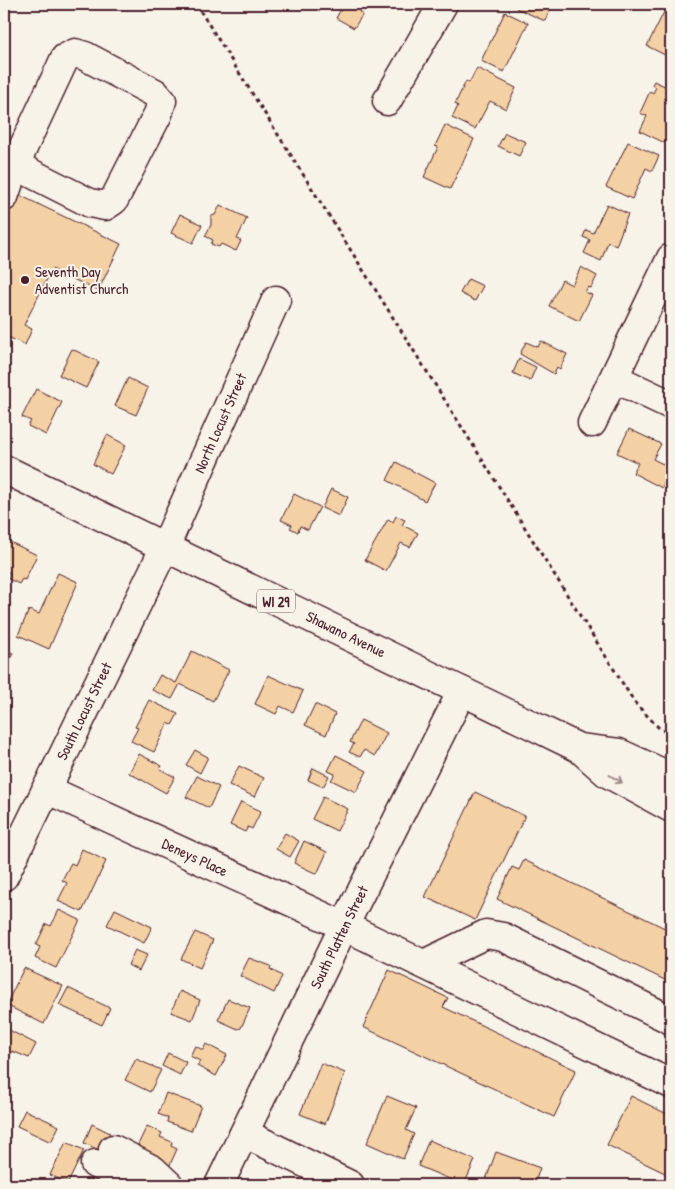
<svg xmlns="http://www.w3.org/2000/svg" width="675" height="1189" font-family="'Patrick Hand',sans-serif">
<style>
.building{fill:#f4d0a5;stroke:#4a1f2b}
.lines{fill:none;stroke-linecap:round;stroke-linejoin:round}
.minor-casing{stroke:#4a1f2b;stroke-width:31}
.major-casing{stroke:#4a1f2b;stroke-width:31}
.path{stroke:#4a1f2b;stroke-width:3;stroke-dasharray:4 4;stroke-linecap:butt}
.minor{stroke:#f7f3e8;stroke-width:28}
.major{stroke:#f7f3e8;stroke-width:28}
.oneway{stroke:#a0898a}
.poi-dot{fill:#4a1f2b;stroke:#f7f3e8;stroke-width:2}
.labels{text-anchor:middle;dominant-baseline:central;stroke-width:4;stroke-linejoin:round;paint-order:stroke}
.shield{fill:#f7f3e8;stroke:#7e5f64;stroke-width:1}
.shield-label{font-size:14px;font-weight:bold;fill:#4a1f2b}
.poi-label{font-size:15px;fill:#4a1f2b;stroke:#f7f3e8;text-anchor:start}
.street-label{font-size:15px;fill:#4a1f2b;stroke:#f7f3e8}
</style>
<rect width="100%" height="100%" fill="#f7f3e8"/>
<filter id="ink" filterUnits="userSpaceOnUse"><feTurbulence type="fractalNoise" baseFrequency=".02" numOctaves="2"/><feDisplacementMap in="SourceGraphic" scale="10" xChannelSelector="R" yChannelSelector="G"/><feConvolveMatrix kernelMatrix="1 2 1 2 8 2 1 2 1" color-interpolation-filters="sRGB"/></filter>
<g filter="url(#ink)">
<path class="building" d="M 344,4 L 349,6 L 350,4 L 374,4 L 371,9 L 364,5 L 359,12 L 363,14 L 354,28 L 336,18 Z
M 518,4 L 553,4 L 545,21 L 516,8 Z
M 505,12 L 528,23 L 504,72 L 481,61 Z
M 664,12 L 671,16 L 671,53 L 669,57 L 647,46 Z
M 668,60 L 671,60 L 671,81 L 666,81 Z
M 477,68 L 516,88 L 506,109 L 490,101 L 475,129 L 452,118 L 458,106 L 455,104 L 466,81 L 469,83 Z
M 654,81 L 671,89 L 671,126 L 669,130 L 671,131 L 665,143 L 640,131 L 647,116 L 640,113 L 650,91 L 653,93 L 656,87 L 652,85 Z
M 445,125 L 474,139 L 450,189 L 424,177 L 438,147 L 435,146 Z
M 505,133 L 526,142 L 519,156 L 498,146 Z
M 628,142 L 659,156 L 652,171 L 646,168 L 632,199 L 606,187 Z
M 13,192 L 121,244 L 98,291 L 52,269 L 24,325 L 32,329 L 25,345 L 4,335 L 4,213 Z
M 607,204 L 628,214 L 616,246 L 608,242 L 601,261 L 584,253 L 590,240 L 583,237 L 586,230 L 593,233 Z
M 220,205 L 247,218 L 237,239 L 241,241 L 236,251 L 221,244 L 219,247 L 211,244 L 213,240 L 205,236 L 211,225 L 211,216 L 215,215 Z
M 180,214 L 202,225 L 193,243 L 171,233 Z
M 581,267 L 597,276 L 591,288 L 588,287 L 585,292 L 592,295 L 579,321 L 549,306 L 562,280 L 572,285 Z
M 468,279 L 483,286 L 475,301 L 460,293 Z
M 541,341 L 567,354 L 560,369 L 557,367 L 554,374 L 520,354 L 526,342 L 538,347 Z
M 72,349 L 99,362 L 86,388 L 59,375 Z
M 519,359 L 536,367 L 530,381 L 513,373 Z
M 128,378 L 148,388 L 136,415 L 115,406 Z
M 36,389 L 62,402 L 46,435 L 28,426 L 31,421 L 22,417 Z
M 629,429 L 661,444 L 653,459 L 671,468 L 662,488 L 633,473 L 638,463 L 617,453 Z
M 107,435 L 126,445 L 111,474 L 93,464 Z
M 396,462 L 435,483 L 425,501 L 387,480 Z
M 331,489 L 348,497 L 339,516 L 322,508 Z
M 294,494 L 320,507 L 308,530 L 300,526 L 298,532 L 290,528 L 292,525 L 281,520 Z
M 396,516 L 405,520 L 402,525 L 418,533 L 410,547 L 401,543 L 386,571 L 365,560 L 388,519 L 393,522 Z
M 4,539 L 37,555 L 25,580 L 22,579 L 19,584 L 7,578 L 10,573 L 4,570 Z
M 58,573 L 78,582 L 49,649 L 18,635 L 29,610 L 39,614 Z
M 4,649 L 13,653 L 4,673 Z
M 192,651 L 229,670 L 213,701 L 180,684 L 172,699 L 152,690 L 160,675 L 176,683 Z
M 268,675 L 303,691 L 293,712 L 280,706 L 276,714 L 255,704 Z
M 149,700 L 178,714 L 172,725 L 168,723 L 154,752 L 131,741 L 138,728 L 135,727 Z
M 315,704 L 335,714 L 326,735 L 305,725 Z
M 361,720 L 387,733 L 375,756 L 364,750 L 360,757 L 349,752 L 354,744 L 350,742 Z
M 195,750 L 208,757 L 200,773 L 186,765 Z
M 139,754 L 162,766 L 160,769 L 175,777 L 166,793 L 129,773 Z
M 336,755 L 367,771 L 356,792 L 331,780 L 335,774 L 328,771 Z
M 239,766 L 264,778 L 255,797 L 229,785 Z
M 313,768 L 329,776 L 323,787 L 308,780 Z
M 197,776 L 219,787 L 209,808 L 186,797 Z
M 475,792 L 525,816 L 475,920 L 425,897 Z
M 323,797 L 348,809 L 337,831 L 312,819 Z
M 241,802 L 261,811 L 252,829 L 248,827 L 245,832 L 230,825 Z
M 285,833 L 299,841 L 290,857 L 276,849 Z
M 304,841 L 327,852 L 317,874 L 294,863 Z
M 82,849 L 106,861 L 82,912 L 58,901 L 67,883 L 62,880 L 71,863 L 75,865 Z
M 524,860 L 671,931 L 671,983 L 497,899 L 512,867 L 519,870 Z
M 115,909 L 152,927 L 144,943 L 107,925 Z
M 59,910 L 80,920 L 56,968 L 35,958 L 40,947 L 36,945 L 46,924 L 51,926 Z
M 195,932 L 213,940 L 200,968 L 181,959 Z
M 135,950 L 147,955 L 139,971 L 128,965 Z
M 249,958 L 271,966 L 270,969 L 282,976 L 274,993 L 240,976 Z
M 24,968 L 63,986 L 44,1024 L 6,1005 Z
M 389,970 L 448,998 L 443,1007 L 576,1070 L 554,1117 L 363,1027 Z
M 68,988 L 110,1008 L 102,1025 L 59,1005 Z
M 180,991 L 200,1000 L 192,1020 L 171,1012 Z
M 228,999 L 250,1008 L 241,1028 L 238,1029 L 218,1020 Z
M 9,1030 L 36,1044 L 29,1058 L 12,1051 L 4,1068 L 4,1040 Z
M 206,1044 L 227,1055 L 216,1076 L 197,1066 L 200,1061 L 190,1056 L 195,1046 L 203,1050 Z
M 168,1053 L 186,1062 L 180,1075 L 162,1066 Z
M 136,1059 L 161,1070 L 150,1092 L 125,1080 Z
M 321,1063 L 345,1073 L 325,1124 L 300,1114 Z
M 166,1093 L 201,1106 L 191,1131 L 167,1122 L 168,1118 L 158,1114 Z
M 387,1096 L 416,1108 L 406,1130 L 414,1134 L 403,1159 L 367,1143 Z
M 631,1096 L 671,1116 L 671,1176 L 607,1145 Z
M 25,1110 L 59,1126 L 51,1142 L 17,1126 Z
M 92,1124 L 110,1133 L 101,1151 L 84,1143 Z
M 147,1126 L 162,1133 L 160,1137 L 172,1142 L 171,1146 L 177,1149 L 169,1167 L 134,1153 Z
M 429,1140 L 475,1160 L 464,1185 L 418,1166 Z
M 66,1142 L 84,1150 L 68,1183 L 50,1175 Z
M 496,1152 L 540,1168 L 534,1185 L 484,1185 Z"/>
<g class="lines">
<defs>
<path id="minor" d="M 387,101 L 443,4
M 4,197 L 15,165 L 65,58 L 75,53 L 85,56 L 155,93 L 162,101 L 158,114 L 114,200 L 105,206 L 90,203 L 15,165
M 614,378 L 671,405
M 592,423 L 671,258
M 46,789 L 344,926 L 671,1084
M 4,876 L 165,547 L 276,300
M 424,964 L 486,934 L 503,937 L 671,1020
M 244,1133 L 350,1185
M 113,1149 L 153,1170 L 169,1185
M 95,1164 L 145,1185
M 219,1185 L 344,926 L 462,691"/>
<path id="major" d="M 4,469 L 579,748 L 607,773 L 671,808
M 579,748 L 619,753 L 671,777"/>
</defs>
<use href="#minor" class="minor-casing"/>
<use href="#major" class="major-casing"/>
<path class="path" d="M 196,4 L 635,703 L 659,728 L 671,735"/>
<use href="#minor" class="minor"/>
<use href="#major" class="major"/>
</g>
<defs><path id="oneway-shaft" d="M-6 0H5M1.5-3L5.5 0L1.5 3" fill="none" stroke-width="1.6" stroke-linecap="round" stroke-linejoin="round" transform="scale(1.25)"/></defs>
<use class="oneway" href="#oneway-shaft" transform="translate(616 779) rotate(31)"/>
</g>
<circle class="poi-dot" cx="25" cy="280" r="5"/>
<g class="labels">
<rect class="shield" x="257" y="589.5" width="38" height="23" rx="4"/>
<g class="shield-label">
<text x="276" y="601">WI 29</text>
</g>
<g class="poi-label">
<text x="35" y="271">Seventh Day<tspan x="35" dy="17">Adventist Church</tspan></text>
</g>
<g class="street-label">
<text transform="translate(220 423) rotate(-66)">North Locust Street</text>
<text transform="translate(346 634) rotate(26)">Shawano Avenue</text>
<text transform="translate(84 711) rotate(-64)">South Locust Street</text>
<text transform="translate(195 857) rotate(25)">Deneys Place</text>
<text transform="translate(339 937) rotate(-64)">South Platten Street</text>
</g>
</g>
<rect width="675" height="1189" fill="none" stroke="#f7f3e8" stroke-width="20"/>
<rect x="10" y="10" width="655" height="1169" fill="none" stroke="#4a1f2b" stroke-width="2" filter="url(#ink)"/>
</svg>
